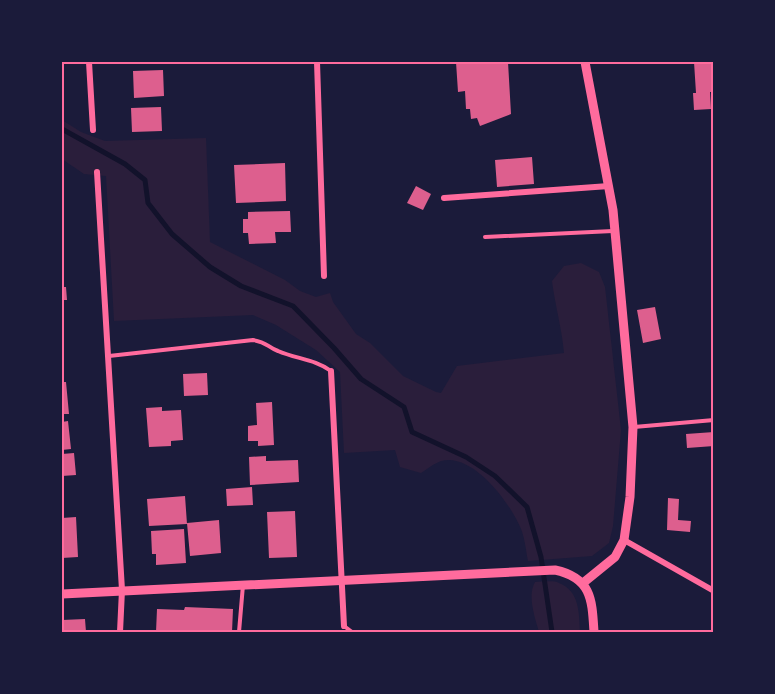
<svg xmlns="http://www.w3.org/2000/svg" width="775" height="694" font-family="'Public Sans',sans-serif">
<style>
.green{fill:#2a1e3b}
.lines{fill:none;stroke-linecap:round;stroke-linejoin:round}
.stream{stroke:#12122b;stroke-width:5}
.building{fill:#dd5f8e}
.service{stroke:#ff6b9d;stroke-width:4}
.minor{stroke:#ff6b9d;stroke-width:6}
.tertiary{stroke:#ff6b9d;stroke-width:9}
.neatline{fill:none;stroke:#ff6b9d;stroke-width:2}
</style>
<rect width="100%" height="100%" fill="#1b1b3a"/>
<path class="green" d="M 62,120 L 81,132 L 105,141 L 206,138 L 210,242 L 285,280 L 300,291 L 316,297 L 330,293 L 333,302 L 356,334 L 370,343 L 403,376 L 436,392 L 441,393 L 457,366 L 564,353 C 562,329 555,305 552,281 L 564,266 L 581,263 L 599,272 L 605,287 L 621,430 L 613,526 L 609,543 L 592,556 L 528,561 C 526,551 525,539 521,529 C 511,504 473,452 441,461 C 435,463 427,469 421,473 L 400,467 L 395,450 L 344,453 L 340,372 L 316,350 L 276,325 L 253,315 L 114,321 L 106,176 L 84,174 L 62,159 Z
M 535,582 C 542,582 553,580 559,583 C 580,591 579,614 580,632 L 539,632 C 535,618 527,596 535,582 Z"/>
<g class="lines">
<path class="stream" d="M 62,129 L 125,164 L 145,180 L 148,203 L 172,234 L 210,267 L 241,286 L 293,306 L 334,348 L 361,379 L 404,407 L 412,432 L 466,457 L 495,476 L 527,507 L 541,557 L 552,632"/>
</g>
<path class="building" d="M 456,62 L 508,62 L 511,114 L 480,126 L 477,118 L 471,119 L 470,109 L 466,109 L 465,91 L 458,92 Z
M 694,62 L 714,62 L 714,92 L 710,92 L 711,109 L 694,110 L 693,93 L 696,93 Z
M 163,70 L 164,96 L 134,98 L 133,71 Z
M 161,107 L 162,131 L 132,132 L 131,108 Z
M 532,157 L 534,184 L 497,187 L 495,160 Z
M 285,163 L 286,201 L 236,203 L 234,165 Z
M 416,186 L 431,194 L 423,210 L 407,203 Z
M 290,211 L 291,232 L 275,232 L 276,243 L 249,244 L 248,233 L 243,233 L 243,219 L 248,219 L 248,212 Z
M 62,287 L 66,287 L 67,300 L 62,300 Z
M 655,307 L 661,339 L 643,343 L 637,310 Z
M 207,373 L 208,395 L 184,396 L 183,374 Z
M 62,382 L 66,382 L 69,414 L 62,414 Z
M 272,402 L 274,445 L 258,446 L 258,441 L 248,441 L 248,426 L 257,425 L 256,403 Z
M 162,407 L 162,411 L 181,410 L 183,440 L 171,441 L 171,446 L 149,447 L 146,408 Z
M 68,421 L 71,449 L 62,450 L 62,422 Z
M 714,432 L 714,446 L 687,448 L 686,434 Z
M 74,453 L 76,475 L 62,476 L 62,454 Z
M 266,456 L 266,461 L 298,460 L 299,482 L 250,485 L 249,457 Z
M 252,487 L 253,505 L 227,506 L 226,489 Z
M 185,496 L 187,524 L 149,526 L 147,499 Z
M 668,498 L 679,499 L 678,520 L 691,521 L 690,532 L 667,530 Z
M 295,511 L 297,557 L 269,558 L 267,512 Z
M 76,517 L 78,557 L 62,558 L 62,518 Z
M 219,520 L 221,553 L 190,556 L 187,523 Z
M 184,529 L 186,563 L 156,565 L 156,554 L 152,554 L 151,531 Z
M 185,607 L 233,609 L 232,632 L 200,632 L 200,631 L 188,630 L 188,632 L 156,632 L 157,609 L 184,610 Z
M 85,619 L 86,632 L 62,632 L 62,620 Z"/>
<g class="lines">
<path class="service" d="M 485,237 L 613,231
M 109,356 L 253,340 C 267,342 267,347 278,351 C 296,359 315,359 331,371
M 634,427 L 714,420
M 344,626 L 352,632
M 239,632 L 243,585"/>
<path class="minor" d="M 89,62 L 93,130
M 317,62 L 324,276
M 97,172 L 122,590 L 120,632
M 444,198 L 609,186
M 331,371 L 344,626
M 624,540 L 714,591"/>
<path class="tertiary" d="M 583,583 L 615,557 L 624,540 L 630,497 L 633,427 L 613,210 L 585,62
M 62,594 L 555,570 C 592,578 592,600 594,632"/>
</g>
<rect width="775" height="694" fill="none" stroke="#1b1b3a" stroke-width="126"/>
<rect x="63" y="63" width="649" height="568" class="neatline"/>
</svg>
